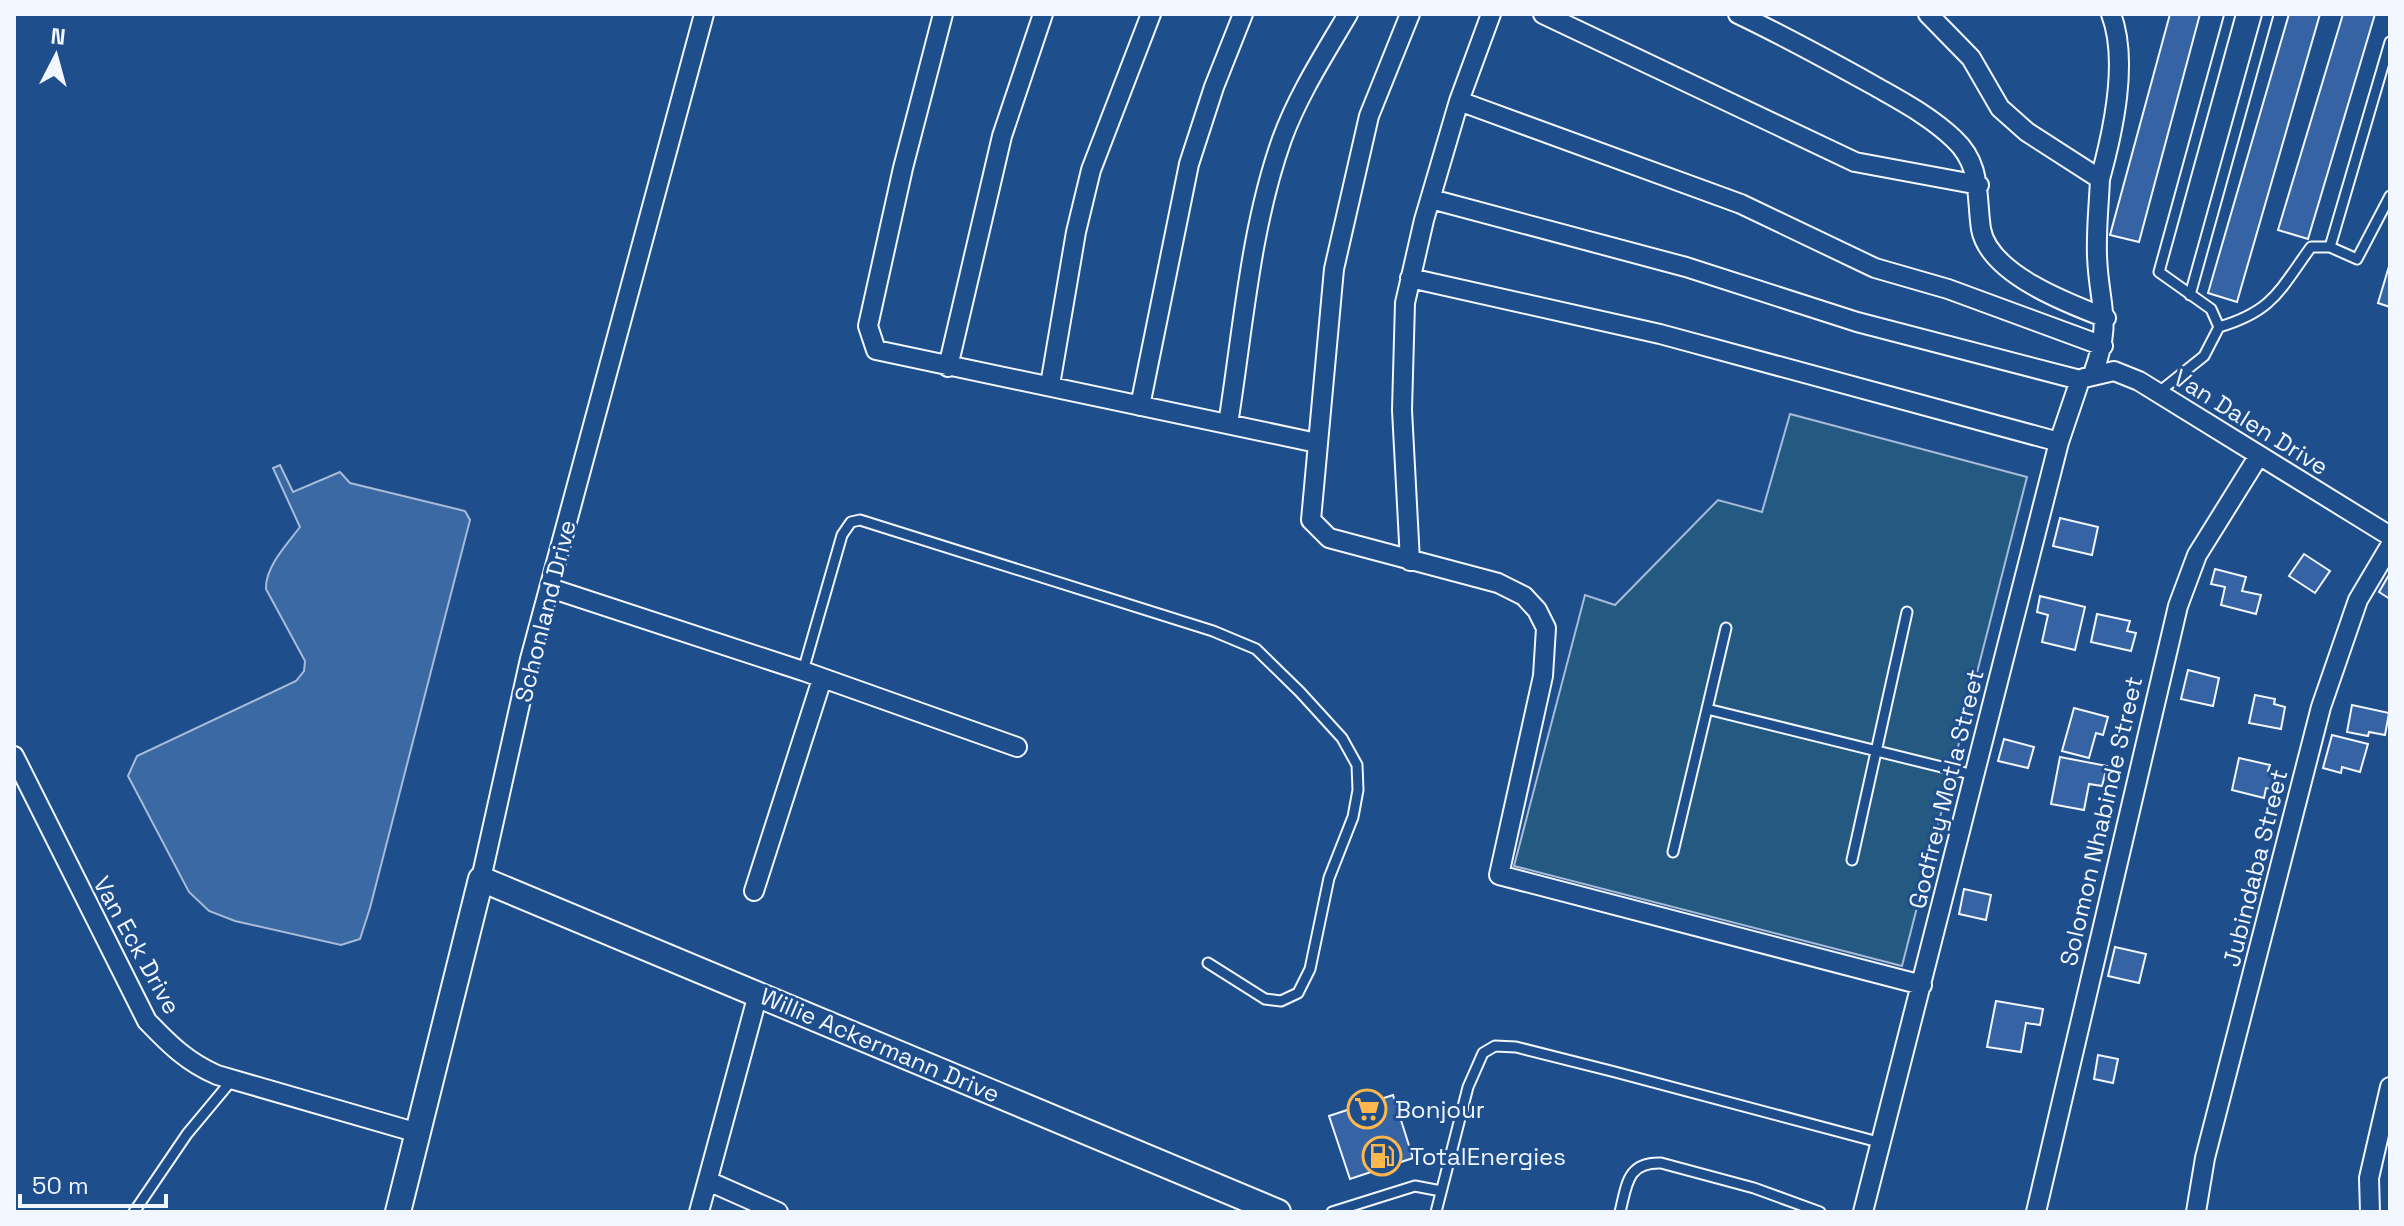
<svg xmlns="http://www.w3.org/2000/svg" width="2404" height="1226" font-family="'Space Grotesk',sans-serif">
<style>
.green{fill:#245a82;stroke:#a8bbd7;stroke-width:2}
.water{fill:#3b69a3;stroke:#a8bbd7;stroke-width:2}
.building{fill:#3563a3;stroke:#f2f6ff;stroke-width:2}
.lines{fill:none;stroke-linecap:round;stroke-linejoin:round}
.lane-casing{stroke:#f2f6ff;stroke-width:13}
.street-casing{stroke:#f2f6ff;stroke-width:22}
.secondary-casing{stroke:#f2f6ff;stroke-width:28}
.lane{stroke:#1f4e8c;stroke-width:9}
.street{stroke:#1f4e8c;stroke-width:18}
.secondary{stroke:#1f4e8c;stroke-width:24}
.labels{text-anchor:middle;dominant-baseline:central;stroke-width:6;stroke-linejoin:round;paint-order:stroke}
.street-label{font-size:24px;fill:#f2f6ff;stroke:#1f4e8c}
.poi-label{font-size:24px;fill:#f2f6ff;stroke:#1f4e8c;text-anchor:start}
</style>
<rect width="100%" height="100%" fill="#1f4e8c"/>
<path class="green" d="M 1790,414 L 2027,477 L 1902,966 L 1514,866 L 1585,595 L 1615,605 L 1718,500 L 1762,512 Z"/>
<path class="water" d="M 280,465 L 293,492 L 340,472 L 350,483 L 465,511 L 470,520 L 370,908 L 360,939 L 341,945 L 235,921 L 209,911 L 189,892 L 128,776 L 137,756 L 296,681 L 304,671 L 305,661 L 266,589 C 265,567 287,544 300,527 L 273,468 Z"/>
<path class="building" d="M 2170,14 L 2200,14 L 2139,242 L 2110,235 Z
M 2289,14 L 2320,14 L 2237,302 L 2208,293 Z
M 2343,14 L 2375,14 L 2308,239 L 2278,230 Z
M 2390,263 L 2390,307 L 2378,303 Z
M 2060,518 L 2098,527 L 2092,555 L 2053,546 Z
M 2304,554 L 2330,571 L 2315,593 L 2289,576 Z
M 2215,569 L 2246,577 L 2242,591 L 2261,595 L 2256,614 L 2221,605 L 2225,587 L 2211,584 Z
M 2390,573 L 2390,599 L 2379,592 Z
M 2040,596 L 2085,607 L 2075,650 L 2042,642 L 2048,615 L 2037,612 Z
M 2097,614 L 2130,621 L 2127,631 L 2136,633 L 2131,651 L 2091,642 Z
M 2188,670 L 2219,678 L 2213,706 L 2181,699 Z
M 2255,695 L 2275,699 L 2274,704 L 2285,707 L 2281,729 L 2249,723 Z
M 2352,705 L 2389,713 L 2385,735 L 2369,732 L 2368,736 L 2347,732 Z
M 2074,708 L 2108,717 L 2103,735 L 2096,733 L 2089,758 L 2062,751 Z
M 2332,735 L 2368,744 L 2360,772 L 2342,767 L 2341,773 L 2323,768 Z
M 2004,739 L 2034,747 L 2028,768 L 1998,761 Z
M 2060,757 L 2107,766 L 2102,786 L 2089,784 L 2084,810 L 2051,804 Z
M 2239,758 L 2270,765 L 2268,771 L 2277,773 L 2273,789 L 2266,788 L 2264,798 L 2232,790 Z
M 1964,889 L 1991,895 L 1986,920 L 1959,914 Z
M 2115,947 L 2146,954 L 2139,983 L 2108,976 Z
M 1996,1001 L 2043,1009 L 2040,1025 L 2026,1023 L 2021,1052 L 1987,1047 Z
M 2098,1055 L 2118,1059 L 2113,1083 L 2094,1079 Z
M 1393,1095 L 1413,1158 L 1350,1179 L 1329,1116 Z"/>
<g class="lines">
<defs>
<path id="lane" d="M 2330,247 L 2390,42
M 2190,295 L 2268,14
M 2219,327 C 2273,311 2279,291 2311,247 L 2330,247 L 2357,259 L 2390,196
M 2159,392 L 2204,356 L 2219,327 L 2211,309 L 2159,272 L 2230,14
M 1726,628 L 1707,709 L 1974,775
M 803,671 L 842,535 L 851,522 L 860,520 L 1213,631 L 1256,649 L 1300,692 L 1342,738 L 1357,765 L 1358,790 L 1353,817 L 1329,878 L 1310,969 L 1298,993 L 1281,1001 L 1265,999 L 1208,963
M 1673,852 L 1707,709
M 1852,860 L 1907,612
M 134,1212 L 187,1134 L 232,1080
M 1332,1212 L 1415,1186 L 1441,1191
M 1436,1212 L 1468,1087 L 1483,1053 L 1495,1046 L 1516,1047 L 1615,1072 L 1882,1143
M 1620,1212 C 1627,1184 1627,1162 1661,1163 L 1754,1188 L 1820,1212"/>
<path id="street" d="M 943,14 L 903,168 L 868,326 L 876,350 L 1317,443
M 1410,14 L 1369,116 L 1334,269 L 1311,520 L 1329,538 L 1498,583 L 1524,596 L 1537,610 L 1546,628 L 1543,676 L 1499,875 L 1922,985
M 1543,14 L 1855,162 L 1979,185
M 1738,14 C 1784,36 1828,60 1873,85 C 1901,101 1930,116 1954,139 C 1982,165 1976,195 1981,229 C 1989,274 2069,304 2106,318
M 1928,14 L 1971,58 L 2000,108 L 2027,132 L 2100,179 C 2099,204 2096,230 2097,256 C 2099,308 2113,319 2093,374
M 1459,101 L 1741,204 L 1875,268 L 1948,289 L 2103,346
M 2100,179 C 2113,132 2129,61 2111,14
M 1431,199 L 1686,267 L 1857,322 L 2080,380
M 1410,278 L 1660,334 L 2059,442
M 948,367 L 1002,136 L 1043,14
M 2084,378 L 2114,371 L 2139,381 L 2390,536
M 1050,385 L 1076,232 L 1091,170 L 1151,14
M 1140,406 L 1189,164 L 1214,87 L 1243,14
M 1228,424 C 1243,330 1250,229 1282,139 C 1298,95 1324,55 1348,14
M 1410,561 L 1402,410 L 1405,303 L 1424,220 L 1459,101 L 1491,14
M 550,588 L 803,671 L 1017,747
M 14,756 L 147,1021 C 169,1044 187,1062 217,1075 L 418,1133
M 481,879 L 530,659 L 704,14
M 754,891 L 822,679
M 708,1181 L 778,1212
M 699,1212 L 758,994
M 1863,1212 L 2059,442 L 2080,380
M 2036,1212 L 2178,606 L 2197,555 L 2258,457
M 2196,1212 L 2205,1158 L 2321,707 L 2358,600 L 2390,546
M 2370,1212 L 2369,1178 L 2390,1087"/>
<path id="secondary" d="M 398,1212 L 481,879 L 1278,1212"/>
</defs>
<use href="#lane" class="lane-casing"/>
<use href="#street" class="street-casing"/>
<use href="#secondary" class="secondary-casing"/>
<use href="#lane" class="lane"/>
<use href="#street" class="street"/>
<use href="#secondary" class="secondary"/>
</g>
<defs>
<symbol id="supermarket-ring" viewBox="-11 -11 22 22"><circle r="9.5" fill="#1f4e8c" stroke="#ffb74d" stroke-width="1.5"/><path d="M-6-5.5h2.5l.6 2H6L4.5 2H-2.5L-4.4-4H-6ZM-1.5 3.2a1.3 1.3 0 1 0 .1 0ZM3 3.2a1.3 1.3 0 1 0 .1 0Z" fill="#ffb74d"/></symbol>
<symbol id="fuel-ring" viewBox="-11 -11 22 22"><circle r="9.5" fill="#1f4e8c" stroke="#ffb74d" stroke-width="1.5"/><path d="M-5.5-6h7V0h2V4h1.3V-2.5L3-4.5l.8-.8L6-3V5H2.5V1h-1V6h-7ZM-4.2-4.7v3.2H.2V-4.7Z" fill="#ffb74d"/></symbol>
</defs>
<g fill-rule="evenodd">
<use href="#supermarket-ring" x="1345" y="1087" width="44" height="44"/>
<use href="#fuel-ring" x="1360" y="1134" width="44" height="44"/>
</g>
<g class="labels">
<g class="street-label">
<text transform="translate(2251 422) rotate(32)">Van Dalen Drive</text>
<text transform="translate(545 611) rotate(-76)">Schonland Drive</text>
<text transform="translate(1946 789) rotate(-76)">Godfrey Motla Street</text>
<text transform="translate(2101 821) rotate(-77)">Solomon Nhabinde Street</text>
<text transform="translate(2255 868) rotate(-76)">Jubindaba Street</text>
<text transform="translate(137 945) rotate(61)">Van Eck Drive</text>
<text transform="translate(880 1045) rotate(23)">Willie Ackermann Drive</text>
</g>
<g class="poi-label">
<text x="1395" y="1109">Bonjour</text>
<text x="1410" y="1156">TotalEnergies</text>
</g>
</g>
<rect width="2404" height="1226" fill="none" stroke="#f2f6ff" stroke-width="32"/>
<g transform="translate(56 56) rotate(6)" stroke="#1f4e8c" stroke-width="6" paint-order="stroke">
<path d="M0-6L14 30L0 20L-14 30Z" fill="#f2f6ff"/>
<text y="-12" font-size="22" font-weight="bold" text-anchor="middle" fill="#f2f6ff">N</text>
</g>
<path d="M20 1194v12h146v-12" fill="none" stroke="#f2f6ff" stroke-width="4"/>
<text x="32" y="1194" font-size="24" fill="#f2f6ff" stroke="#1f4e8c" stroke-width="6" paint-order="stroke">50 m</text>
</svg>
